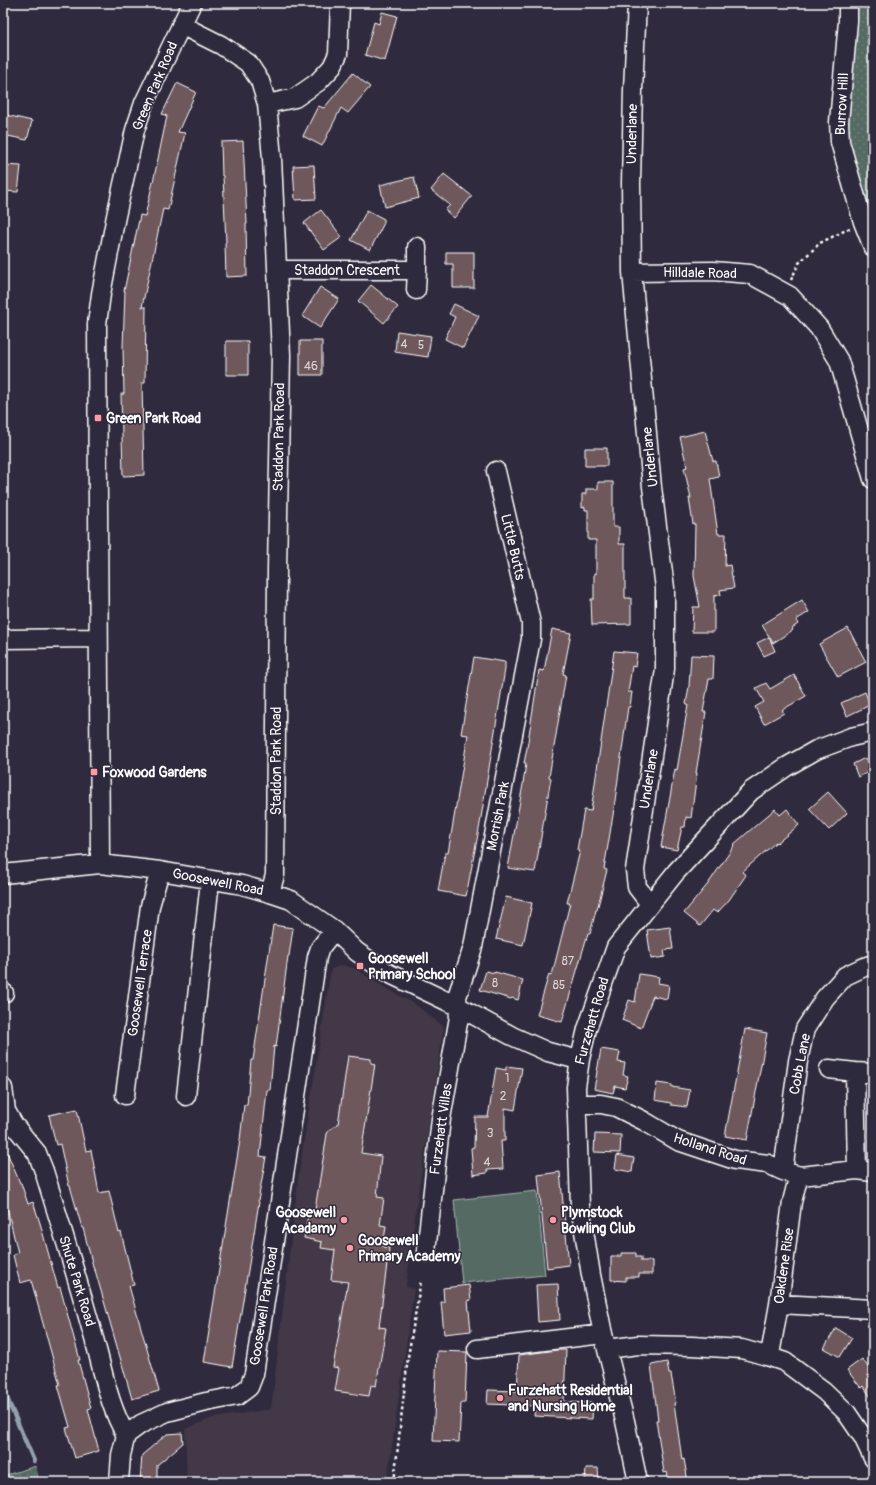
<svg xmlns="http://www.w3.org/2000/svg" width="876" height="1485" font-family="Pangolin,sans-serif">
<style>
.built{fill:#423846}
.green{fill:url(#green-dots);stroke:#aab4b2}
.pitch{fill:#556a64;stroke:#aab4b2}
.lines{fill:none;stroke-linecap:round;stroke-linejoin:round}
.stream{stroke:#94a1ad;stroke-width:4.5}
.building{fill:#6e585c;stroke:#fff}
.minor-casing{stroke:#fff;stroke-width:21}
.path{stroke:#fff;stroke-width:2.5;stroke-dasharray:3 3;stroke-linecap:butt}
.minor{stroke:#2f2a3d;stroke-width:18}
.poi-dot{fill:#ff9aa2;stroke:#2f2a3d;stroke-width:1.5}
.labels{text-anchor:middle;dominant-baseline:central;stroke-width:3;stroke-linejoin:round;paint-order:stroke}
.number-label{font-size:12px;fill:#dbd5d6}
.street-label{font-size:14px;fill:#fff;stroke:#2f2a3d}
.poi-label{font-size:14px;font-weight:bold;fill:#fff;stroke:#2f2a3d;text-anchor:start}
</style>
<defs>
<pattern id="green-dots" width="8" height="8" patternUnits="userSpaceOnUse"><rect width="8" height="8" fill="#556a64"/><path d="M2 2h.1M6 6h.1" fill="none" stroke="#6e807b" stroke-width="1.8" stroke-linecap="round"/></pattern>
</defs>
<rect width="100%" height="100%" fill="#2f2a3d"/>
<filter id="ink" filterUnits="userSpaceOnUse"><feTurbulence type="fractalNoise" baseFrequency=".025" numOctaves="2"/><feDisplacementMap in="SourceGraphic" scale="8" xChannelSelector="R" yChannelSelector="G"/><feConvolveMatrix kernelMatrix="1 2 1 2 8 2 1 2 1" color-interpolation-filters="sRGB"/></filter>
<g filter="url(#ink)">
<path class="built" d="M 342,965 L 356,969 L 377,983 L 416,1005 L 444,1027 L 416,1209 L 406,1287 L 414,1289 L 387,1482 L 187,1482 L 185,1429 L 213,1418 L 271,1409 L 298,1180 L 331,969 Z"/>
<path class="green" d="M 852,3 L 873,3 L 873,226 L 846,142 Z
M 36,1466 L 38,1482 L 3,1482 L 3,1476 Z"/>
<path class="pitch" d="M 537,1191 L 545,1275 L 462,1283 L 454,1200 Z"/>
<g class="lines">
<path class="stream" d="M 3,1389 L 34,1461"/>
</g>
<path class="building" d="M 382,12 L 397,16 L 385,61 L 365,55 L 374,22 L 379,24 Z
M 353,73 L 370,87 L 348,113 L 341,108 L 322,146 L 303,136 L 318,106 L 324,108 Z
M 177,83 L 196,92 L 178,132 L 185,133 L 168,210 L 163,209 L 142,307 L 146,307 L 145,383 L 142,383 L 144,475 L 123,476 L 121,394 L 124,394 L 123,347 L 125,291 L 124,291 L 140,215 L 145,216 L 155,173 L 167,116 L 162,114 Z
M 6,115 L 32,121 L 27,140 L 3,135 Z
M 243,141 L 247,224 L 246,224 L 247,276 L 226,277 L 225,243 L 226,242 L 223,176 L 222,176 L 221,142 Z
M 3,165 L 21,166 L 18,192 L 3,191 Z
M 314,165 L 316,199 L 295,200 L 293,166 Z
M 444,174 L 472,196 L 454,218 L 445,210 L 450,205 L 431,190 Z
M 414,177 L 419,198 L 385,207 L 380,185 Z
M 321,210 L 342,237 L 324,250 L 304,223 Z
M 367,210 L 384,219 L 384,223 L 370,250 L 351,240 Z
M 446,252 L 474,252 L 474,288 L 453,288 L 453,264 L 446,264 Z
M 371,285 L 398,307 L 384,323 L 358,301 Z
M 320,287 L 339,299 L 320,328 L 302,316 Z
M 454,304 L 479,316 L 463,348 L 445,339 L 455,317 L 449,314 Z
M 397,331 L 431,336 L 428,357 L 395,352 Z
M 226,341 L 248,341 L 248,375 L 226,375 Z
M 300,341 L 322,341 L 322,375 L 300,375 Z
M 705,431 L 713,461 L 716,461 L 719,477 L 710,479 L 718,534 L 726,534 L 725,566 L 730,565 L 734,588 L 720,590 L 721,595 L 714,596 L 714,632 L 692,632 L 693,607 L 700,607 L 694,576 L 695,524 L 693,524 L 689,498 L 691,498 L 684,468 L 687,467 L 680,437 Z
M 585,448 L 607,448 L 607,466 L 585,466 Z
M 598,482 L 613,482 L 613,527 L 619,527 L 619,544 L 625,544 L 625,598 L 631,598 L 631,624 L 592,625 L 591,599 L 594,599 L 594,573 L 596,574 L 596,540 L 588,540 L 588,510 L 585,510 L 585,507 L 582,508 L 582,494 L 586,494 L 586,489 L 598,489 Z
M 802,600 L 809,612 L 796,620 L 798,624 L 792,628 L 793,630 L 773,643 L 762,625 Z
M 848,628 L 866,662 L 838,677 L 819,644 Z
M 552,629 L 571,633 L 563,674 L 566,675 L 549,777 L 551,778 L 535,872 L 508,868 L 523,784 L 526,763 L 524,763 L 527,748 L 539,670 L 544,671 Z
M 769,637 L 775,651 L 764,656 L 757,643 Z
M 614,651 L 637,653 L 635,667 L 632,666 L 628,692 L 632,692 L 630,707 L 628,707 L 613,815 L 604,869 L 607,870 L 597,910 L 596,910 L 590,934 L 588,933 L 562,1022 L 537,1015 L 549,974 L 552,975 L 570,903 L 567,903 L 580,851 L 577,850 L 584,810 L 591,811 Z
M 691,655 L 714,656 L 713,679 L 709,679 L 703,712 L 706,712 L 696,773 L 697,773 L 691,818 L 686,817 L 685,827 L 682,827 L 677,850 L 661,847 L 675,769 L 677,770 L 688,705 L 686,704 L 689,686 Z
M 474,657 L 505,662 L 505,669 L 480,824 L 466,896 L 438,891 L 445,853 L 448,853 L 468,735 L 461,734 Z
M 794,675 L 806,696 L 782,710 L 784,713 L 764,724 L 755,707 L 764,702 L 756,688 L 766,683 L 770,689 Z
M 865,692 L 870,705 L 847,716 L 841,703 Z
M 865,758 L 871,771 L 858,777 L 853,764 Z
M 828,792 L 847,813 L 829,830 L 809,809 Z
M 775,809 L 780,815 L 787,809 L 799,825 L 777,843 L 776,842 L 742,872 L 746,875 L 729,900 L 717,913 L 713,910 L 700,926 L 684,913 L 708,884 L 734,846 L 733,845 Z
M 506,897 L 532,903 L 523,945 L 496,939 Z
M 273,925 L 293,928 L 289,956 L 288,956 L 276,1047 L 274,1046 L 270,1090 L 267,1090 L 260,1156 L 266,1157 L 258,1201 L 259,1202 L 252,1246 L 232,1367 L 204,1362 L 240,1140 L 244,1105 L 247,1105 L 251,1060 L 253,1060 Z
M 670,927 L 673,949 L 664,950 L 665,957 L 651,959 L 647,930 Z
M 486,971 L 495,973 L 495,972 L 523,980 L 518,1000 L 512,998 L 511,999 L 480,990 Z
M 639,974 L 659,977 L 658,983 L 669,985 L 667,999 L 653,996 L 641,1028 L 622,1020 L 629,1000 L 635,1002 Z
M 745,1029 L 767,1033 L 747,1140 L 725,1136 Z
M 601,1049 L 620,1052 L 618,1062 L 625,1063 L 623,1075 L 628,1076 L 625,1088 L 615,1086 L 613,1093 L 594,1089 Z
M 348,1056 L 371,1059 L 371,1063 L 375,1064 L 361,1153 L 381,1156 L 377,1197 L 384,1198 L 380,1225 L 386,1226 L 383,1247 L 389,1248 L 379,1327 L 386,1328 L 376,1386 L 371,1385 L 369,1396 L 335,1391 L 339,1368 L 333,1367 L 348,1282 L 331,1280 L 335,1250 L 321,1248 L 322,1242 L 304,1238 L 308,1215 L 314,1216 L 327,1134 L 329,1130 L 338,1124 Z
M 506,1066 L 522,1068 L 515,1110 L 505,1108 L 505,1141 L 501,1141 L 503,1169 L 487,1170 L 487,1173 L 473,1175 L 471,1148 L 474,1147 L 475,1117 L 488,1117 L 496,1068 L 506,1070 Z
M 657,1083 L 672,1085 L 672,1087 L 690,1090 L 687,1107 L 671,1105 L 671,1103 L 655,1100 Z
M 77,1109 L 86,1151 L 91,1150 L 99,1193 L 109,1191 L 119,1233 L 121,1232 L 134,1285 L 129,1286 L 159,1391 L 132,1399 L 95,1270 L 94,1270 L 83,1228 L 82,1228 L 70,1186 L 69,1186 L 60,1144 L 56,1145 L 49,1115 Z
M 595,1134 L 621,1135 L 620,1153 L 594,1152 Z
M 3,1143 L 20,1183 L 21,1183 L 28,1204 L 33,1202 L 40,1223 L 58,1288 L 60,1287 L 80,1360 L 78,1360 L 91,1408 L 88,1409 L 99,1451 L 75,1458 L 66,1428 L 70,1427 L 58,1385 L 60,1385 L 31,1280 L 20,1283 L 13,1255 L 18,1253 L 3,1192 Z
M 617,1155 L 634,1158 L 632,1172 L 615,1169 Z
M 560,1172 L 569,1265 L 547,1268 L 538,1175 Z
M 621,1253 L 636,1253 L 636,1257 L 641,1257 L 641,1261 L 652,1261 L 652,1274 L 639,1274 L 639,1277 L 626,1277 L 626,1281 L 611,1280 L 611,1256 L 621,1256 Z
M 558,1284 L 560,1320 L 538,1322 L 536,1285 Z
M 469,1285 L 471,1300 L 468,1301 L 471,1331 L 444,1334 L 441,1302 L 444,1302 L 443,1288 Z
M 836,1328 L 852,1338 L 840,1357 L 824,1348 Z
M 557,1350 L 566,1350 L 564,1402 L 593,1403 L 592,1419 L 534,1416 L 535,1406 L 487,1404 L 488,1390 L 517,1391 L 519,1355 Z
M 437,1351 L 467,1352 L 465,1403 L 461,1403 L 459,1442 L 433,1441 Z
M 862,1359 L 873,1373 L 873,1400 L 863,1386 L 861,1388 L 847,1370 Z
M 667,1362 L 669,1374 L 671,1374 L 676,1403 L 674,1403 L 682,1460 L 684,1459 L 688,1482 L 669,1482 L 667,1472 L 664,1473 L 656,1420 L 658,1420 L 651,1365 Z
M 182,1433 L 183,1443 L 157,1465 L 157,1482 L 140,1482 L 142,1455 L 167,1434 Z
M 586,1468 L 598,1468 L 599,1482 L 585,1482 Z"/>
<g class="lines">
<defs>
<path id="minor" d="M 637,3 L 633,90 L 631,183 L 632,272 L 652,487 L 665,588 L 665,669 L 635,870 L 637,887 L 650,904
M 848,3 L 848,21 L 839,122 L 840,142 L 863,222 L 873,247
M 181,25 L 221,45 L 248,63 L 260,81 L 267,104 L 272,158 L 281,355 L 277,571 L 275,875 L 270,893
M 267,104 L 295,98 L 318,82 L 332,67 L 338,54 L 340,3
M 277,270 L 417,270 L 416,290
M 417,270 L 417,247
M 632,272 L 713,271 L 750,274 L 790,296 L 819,328 L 839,361 L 873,479
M 3,639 L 98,638
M 100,864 L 97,324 L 101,294 L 116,216 L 135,130 L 144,103 L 192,3
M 3,874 L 100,864 L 160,871 L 242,885 L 270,893 L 291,900 L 334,930 L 357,952 L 388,973 L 459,1007 L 512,1036 L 548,1052 L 571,1058 L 580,1059
M 3,993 L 4,993
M 829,1069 L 855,1072
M 3,1088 L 6,1111 L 14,1125 L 37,1153 L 44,1171 C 61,1226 78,1280 93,1335 C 103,1369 108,1405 126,1435 L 121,1455 L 119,1482
M 125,1095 L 150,906 L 160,871
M 186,1096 L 210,881
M 576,1104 L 601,1104 L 616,1107 L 644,1121 L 678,1141 L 735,1160 L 768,1164 L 783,1171 L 800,1176 L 857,1170 L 873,1172
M 857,1170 L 855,1072 L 873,1073
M 783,1171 L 798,1061 L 805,1029 L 825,998 L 845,976 L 864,967 L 873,964
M 426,1252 L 441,1119 L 459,1017 L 457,997 L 473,947 L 531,639 L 531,623 L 496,471
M 779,1304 L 873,1309
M 477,1349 L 603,1334
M 607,1349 L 638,1345 L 692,1346 L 742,1349 L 767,1356 L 785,1362 L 824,1391 L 846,1412 L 863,1437 L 873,1458
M 767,1356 L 771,1349 L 779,1304 L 792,1202 L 796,1186 L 800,1176
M 126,1435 L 141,1424 L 167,1412 L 206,1402 L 237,1396 L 249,1387 L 254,1374 L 317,957 L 320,948 L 334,930
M 638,1482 L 625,1421 L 603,1334 L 591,1275 L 580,1206 L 576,1087 L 580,1059 L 587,1029 L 616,947 L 676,872 L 751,791 L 786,767 L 816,750 L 851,737 L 873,732"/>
</defs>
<use href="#minor" class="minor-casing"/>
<path class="path" d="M 791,280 L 799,263 L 820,243 L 850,228
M 394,1482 L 408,1357 L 421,1280"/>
<use href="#minor" class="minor"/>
</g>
</g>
<g class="poi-dot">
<rect x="94" y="414" width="8" height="8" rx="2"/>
<rect x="90" y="768" width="8" height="8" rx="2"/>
<rect x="356" y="962" width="8" height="8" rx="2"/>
<circle cx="344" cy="1220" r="4"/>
<circle cx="553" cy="1220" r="4"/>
<circle cx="350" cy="1248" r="4"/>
<circle cx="500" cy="1398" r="4"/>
</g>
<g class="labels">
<g class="number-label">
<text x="404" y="344">4</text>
<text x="421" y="345">5</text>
<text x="311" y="366">46</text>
<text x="568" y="961">87</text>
<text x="495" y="983">8</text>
<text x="559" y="985">85</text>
<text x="507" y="1078">1</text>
<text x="503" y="1096">2</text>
<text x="490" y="1133">3</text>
<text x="487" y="1162">4</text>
</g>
<g class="street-label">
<text transform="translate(155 86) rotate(-67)">Green Park Road</text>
<text transform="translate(842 104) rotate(-87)">Burrow Hill</text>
<text transform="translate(632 134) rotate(-89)">Underlane</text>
<text x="347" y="270">Staddon Crescent</text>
<text transform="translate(700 273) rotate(1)">Hilldale Road</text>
<text transform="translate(279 437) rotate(-89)">Staddon Park Road</text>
<text transform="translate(650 457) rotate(-96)">Underlane</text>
<text transform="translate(513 547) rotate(77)">Little Butts</text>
<text transform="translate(276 761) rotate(-90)">Staddon Park Road</text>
<text transform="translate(649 779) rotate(-81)">Underlane</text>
<text transform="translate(498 816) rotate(-79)">Morrish Park</text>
<text transform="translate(218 882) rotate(11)">Goosewell Road</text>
<text transform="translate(140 983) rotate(-82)">Goosewell Terrace</text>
<text transform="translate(592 1021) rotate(-74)">Furzehatt Road</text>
<text transform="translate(800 1064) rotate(-79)">Cobb Lane</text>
<text transform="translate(441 1129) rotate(-82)">Furzehatt Villas</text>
<text transform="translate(710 1149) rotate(18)">Holland Road</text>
<text transform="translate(784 1266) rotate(-82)">Oakdene Rise</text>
<text transform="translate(77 1281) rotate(73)">Shute Park Road</text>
<text transform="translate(264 1306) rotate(-81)">Goosewell Park Road</text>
</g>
<g class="poi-label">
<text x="106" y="418">Green Park Road</text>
<text x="102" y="772">Foxwood Gardens</text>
<text x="368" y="958">Goosewell<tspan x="368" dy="16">Primary School</tspan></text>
<text x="336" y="1212" text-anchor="end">Goosewell<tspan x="336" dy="16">Acadamy</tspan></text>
<text x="561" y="1212">Plymstock<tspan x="561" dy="16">Bowling Club</tspan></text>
<text x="358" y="1240">Goosewell<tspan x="358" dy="16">Primary Academy</tspan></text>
<text x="508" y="1390">Furzehatt Residential<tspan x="508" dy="16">and Nursing Home</tspan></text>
</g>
</g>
<rect width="876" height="1485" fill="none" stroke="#2f2a3d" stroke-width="16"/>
<rect x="8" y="8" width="860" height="1469" fill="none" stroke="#fff" stroke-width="1.5" filter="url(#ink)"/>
</svg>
